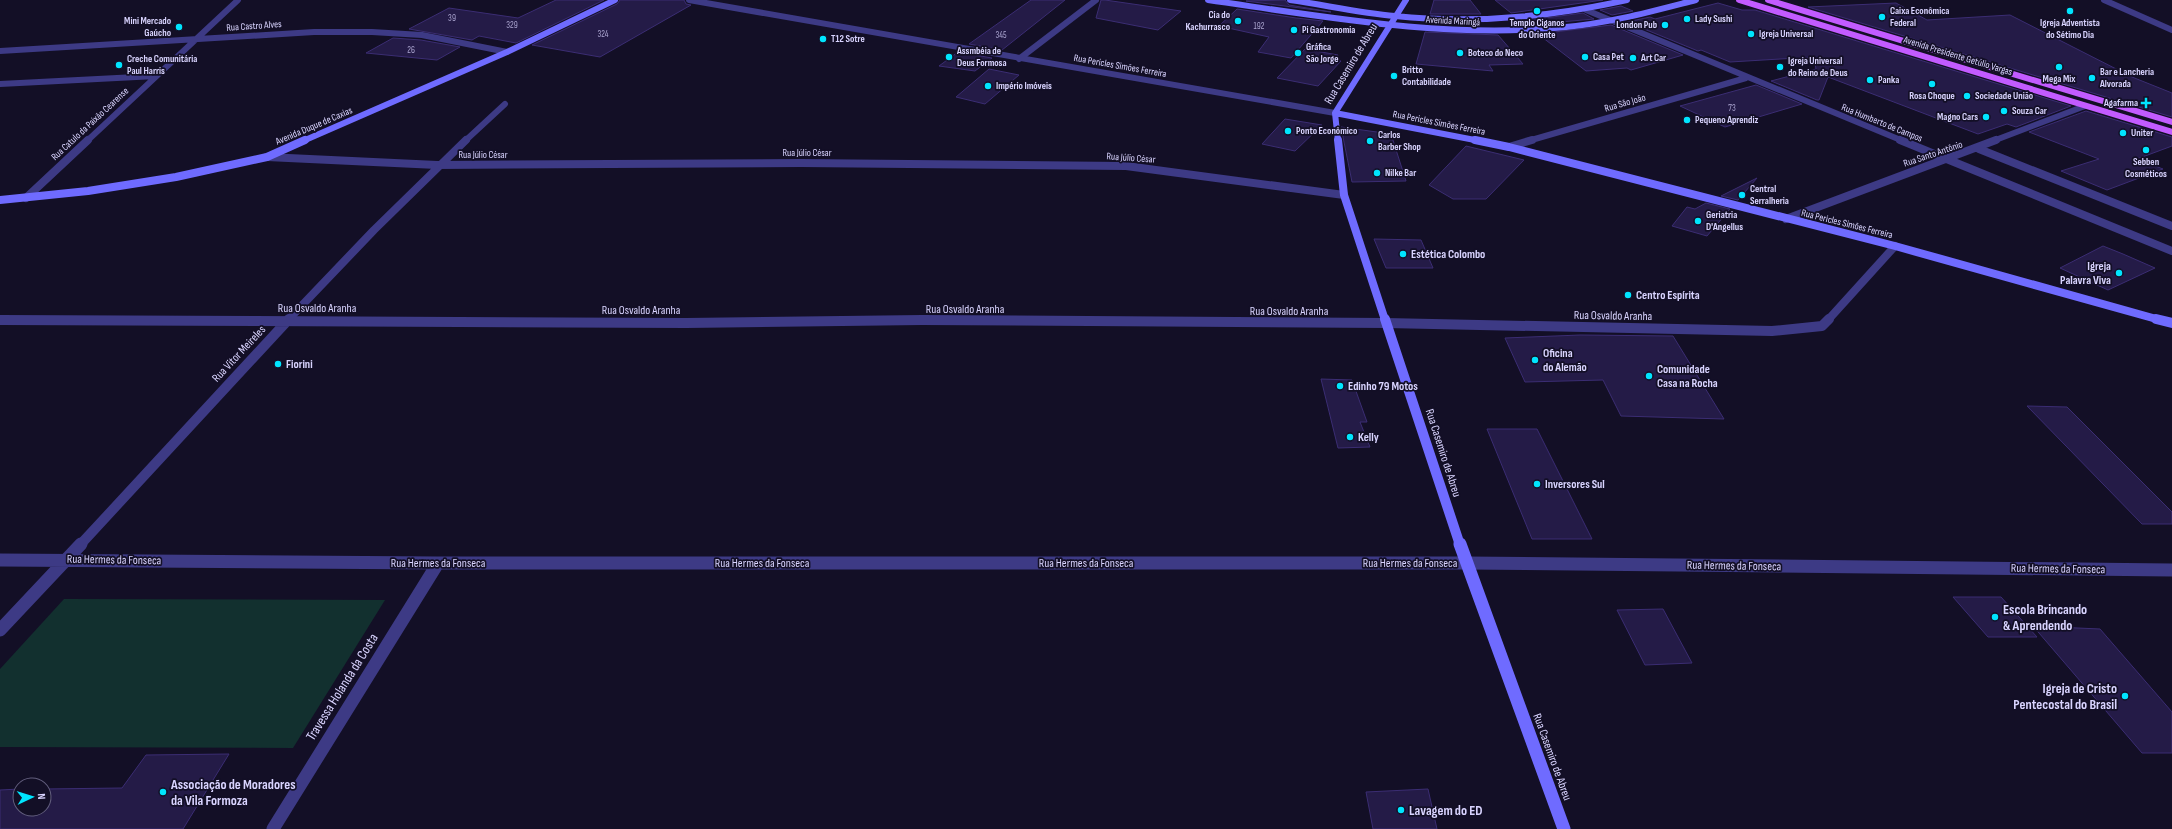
<svg xmlns="http://www.w3.org/2000/svg" width="2172" height="829" font-family="'Sofia Sans Condensed',sans-serif">
<style>
.green{fill:#12302f}
.building{fill:#241b47;stroke:#3b2d73}
.lines{fill:none;stroke-linecap:round;stroke-linejoin:round}
.street-far3{stroke:#3d3a85;stroke-width:6}
.street-far2{stroke:#3d3a85;stroke-width:8}
.street-far1{stroke:#3d3a85;stroke-width:10}
.street{stroke:#3d3a85;stroke-width:13}
.secondary-far3{stroke:#6f6bff;stroke-width:6}
.secondary-far2{stroke:#6f6bff;stroke-width:8}
.secondary-far1{stroke:#6f6bff;stroke-width:10}
.secondary{stroke:#6f6bff;stroke-width:13}
.primary{stroke:#c25bff;stroke-width:6}
.poi-dot{fill:#00e5ff;stroke:#130f26;stroke-width:1.5}
.labels{text-anchor:middle;dominant-baseline:central;stroke-width:3.5;stroke-linejoin:round;paint-order:stroke}
.far-number-label{font-size:9px;fill:#aca6d1}
.far-poi-label{font-size:10px;font-weight:bold;fill:#d9d4ff;stroke:#130f26;text-anchor:start}
.far-street-label{font-size:10px;fill:#d9d4ff;stroke:#130f26}
.street-label{font-size:12px;fill:#d9d4ff;stroke:#130f26}
.poi-label{font-size:12px;font-weight:bold;fill:#d9d4ff;stroke:#130f26;text-anchor:start}
.near-poi-label{font-size:14px;font-weight:bold;fill:#d9d4ff;stroke:#130f26;text-anchor:start}
.near-street-label{font-size:14px;fill:#d9d4ff;stroke:#130f26}
</style>
<rect width="100%" height="100%" fill="#130f26"/>
<path class="green" d="M 64,599 L 385,600 L 293,748 L 0,747 L 0,669 Z"/>
<path class="building" d="M 556,0 L 604,0 L 516,43 L 479,36 L 472,40 L 409,29 L 449,8 L 518,18 Z
M 620,0 L 684,0 L 686,4 L 691,5 L 600,57 L 532,45 L 617,4 Z
M 1031,0 L 1065,0 L 1002,50 L 969,44 Z
M 1101,0 L 1105,0 L 1181,11 L 1158,30 L 1096,18 Z
M 1285,0 L 1289,5 L 1331,12 L 1246,1 Z
M 1434,0 L 1470,0 L 1481,14 L 1430,14 Z
M 1495,0 L 1603,0 L 1511,13 Z
M 1718,3 L 1742,10 L 1755,10 L 2071,106 L 2016,127 L 2007,124 L 1978,134 L 1828,77 L 1819,100 L 1817,100 L 1771,81 L 1816,69 L 1814,57 L 1730,62 L 1701,50 L 1698,51 L 1627,22 L 1650,17 L 1655,19 Z
M 1896,3 L 1927,20 L 2010,15 L 2132,77 L 2172,93 L 2172,117 L 1808,7 Z
M 1621,6 L 1633,11 L 1612,15 L 1600,10 Z
M 1237,9 L 1296,18 L 1323,21 L 1291,58 L 1258,52 L 1269,37 L 1219,26 Z
M 1583,13 L 1594,19 L 1527,25 L 1522,21 Z
M 1611,25 L 1683,55 L 1631,70 L 1627,68 L 1586,71 L 1538,34 Z
M 1425,32 L 1498,35 L 1523,64 L 1489,65 L 1493,71 L 1416,64 Z
M 393,38 L 421,40 L 460,47 L 437,60 L 366,53 Z
M 1305,49 L 1338,55 L 1335,60 L 1341,61 L 1318,86 L 1277,78 Z
M 958,52 L 992,58 L 975,71 L 939,66 Z
M 989,69 L 1019,75 L 985,104 L 956,97 Z
M 1756,85 L 1802,104 L 1725,127 L 1680,106 Z
M 2086,111 L 2172,137 L 2172,146 L 2137,159 L 2163,169 L 2107,190 L 2061,171 L 2099,159 L 2029,132 Z
M 1285,119 L 1322,125 L 1295,151 L 1262,144 Z
M 1341,127 L 1391,134 L 1406,181 L 1352,182 Z
M 1466,146 L 1524,160 L 1486,199 L 1453,199 L 1429,185 Z
M 1757,178 L 1738,200 L 1721,196 Z
M 1706,203 L 1730,209 L 1707,236 L 1672,226 L 1687,207 L 1695,209 Z
M 1374,239 L 1421,240 L 1433,268 L 1386,268 Z
M 2103,246 L 2123,254 L 2155,268 L 2108,290 L 2060,268 Z
M 1580,335 L 1673,336 L 1724,419 L 1621,416 L 1603,380 L 1525,382 L 1505,338 Z
M 1321,379 L 1352,380 L 1367,422 L 1360,422 L 1370,447 L 1338,448 Z
M 2027,406 L 2067,407 L 2172,512 L 2172,524 L 2142,524 Z
M 1487,429 L 1537,429 L 1592,539 L 1532,539 Z
M 1953,597 L 2001,597 L 2037,637 L 1988,637 Z
M 1663,609 L 1692,663 L 1645,665 L 1617,610 Z
M 2033,626 L 2100,629 L 2172,712 L 2172,753 L 2142,753 Z
M 229,754 L 183,829 L 0,829 L 0,790 L 20,789 L 20,809 L 44,809 L 44,789 L 122,788 L 146,755 Z
M 1428,789 L 1437,829 L 1373,829 L 1366,792 Z"/>
<g class="lines">
<path class="street-far3" d="M 689,0 L 1335,113
M 2104,0 L 2172,30
M 1586,10 L 1903,141
M 0,51 L 314,32 L 372,32 L 422,35 L 507,52
M 1019,59 L 1096,0
M 0,84 L 156,76
M 87,141 L 238,0
M 465,141 L 505,104
M 1528,141 L 1746,78
M 1993,141 L 2085,106"/>
<path class="street-far2" d="M 1900,140 L 2172,251
M 1509,147 L 1532,140
M 1979,149 L 2172,226
M 267,157 L 437,165 L 801,163 L 1126,166 L 1344,195
M 26,198 L 88,140
M 1786,219 L 1996,140
M 288,320 L 374,230 L 466,140
M 1828,320 L 1895,246"/>
<path class="street-far1" d="M 0,320 L 686,323 L 922,320 L 1386,323 L 1772,331 L 1822,326 L 1829,319
M 80,545 L 289,319"/>
<path class="street" d="M 0,560 L 438,563 L 1466,563 L 2172,570
M 0,630 L 81,544
M 273,829 L 438,563"/>
<path class="secondary-far3" d="M 1208,0 C 1326,17 1446,39 1566,27 C 1610,23 1653,11 1696,0
M 1290,0 C 1325,5 1360,13 1395,16 C 1473,24 1551,17 1627,0
M 1335,113 L 1480,141
M 303,141 L 507,52 L 615,0
M 1338,141 L 1335,113 L 1406,0"/>
<path class="secondary-far2" d="M 1338,140 L 1344,195 L 1385,320
M 1475,140 L 1509,147 L 1895,246 L 2160,320
M 0,200 L 88,191 L 176,177 L 267,157 L 305,140"/>
<path class="secondary-far1" d="M 1385,319 L 1460,545
M 2156,319 L 2172,323"/>
<path class="secondary" d="M 1460,544 L 1564,829"/>
<path class="primary" d="M 1739,0 L 2172,132
M 1768,0 L 2172,122"/>
</g>
<g class="poi-dot">
<circle cx="1537" cy="11" r="4"/>
<circle cx="2070" cy="11" r="4"/>
<circle cx="1882" cy="17" r="4"/>
<circle cx="1687" cy="19" r="4"/>
<circle cx="1238" cy="21" r="4"/>
<circle cx="1665" cy="25" r="4"/>
<circle cx="179" cy="27" r="4"/>
<circle cx="1294" cy="30" r="4"/>
<circle cx="1751" cy="34" r="4"/>
<circle cx="823" cy="39" r="4"/>
<circle cx="1298" cy="53" r="4"/>
<circle cx="1460" cy="53" r="4"/>
<circle cx="949" cy="57" r="4"/>
<circle cx="1585" cy="57" r="4"/>
<circle cx="1633" cy="58" r="4"/>
<circle cx="119" cy="65" r="4"/>
<circle cx="1780" cy="67" r="4"/>
<circle cx="2059" cy="67" r="4"/>
<circle cx="1394" cy="76" r="4"/>
<circle cx="2092" cy="78" r="4"/>
<circle cx="1870" cy="80" r="4"/>
<circle cx="1932" cy="84" r="4"/>
<circle cx="988" cy="86" r="4"/>
<circle cx="1967" cy="96" r="4"/>
<path d="M2144 97h4v4h4v4h-4v4h-4v-4h-4v-4h4z"/>
<circle cx="2004" cy="111" r="4"/>
<circle cx="1986" cy="117" r="4"/>
<circle cx="1687" cy="120" r="4"/>
<circle cx="1288" cy="131" r="4"/>
<circle cx="2123" cy="133" r="4"/>
<circle cx="1370" cy="141" r="4"/>
<circle cx="2146" cy="150" r="4"/>
<circle cx="1377" cy="173" r="4"/>
<circle cx="1742" cy="195" r="4"/>
<circle cx="1698" cy="221" r="4"/>
<circle cx="1403" cy="254" r="4"/>
<circle cx="2119" cy="273" r="4"/>
<circle cx="1628" cy="295" r="4"/>
<circle cx="1535" cy="360" r="4"/>
<circle cx="278" cy="364" r="4"/>
<circle cx="1649" cy="376" r="4"/>
<circle cx="1340" cy="386" r="4"/>
<circle cx="1350" cy="437" r="4"/>
<circle cx="1537" cy="484" r="4"/>
<circle cx="1995" cy="617" r="4"/>
<circle cx="2125" cy="696" r="4"/>
<circle cx="163" cy="792" r="4"/>
<circle cx="1401" cy="810" r="4"/>
</g>
<g class="labels">
<g class="far-number-label">
<text x="452" y="18">39</text>
<text x="512" y="25">329</text>
<text x="1259" y="26">192</text>
<text x="603" y="34">324</text>
<text x="1001" y="35">345</text>
<text x="411" y="50">26</text>
<text x="1732" y="108">73</text>
</g>
<g class="far-poi-label">
<text x="1890" y="11">Caixa Econômica<tspan x="1890" dy="12">Federal</tspan></text>
<text x="1230" y="15" text-anchor="end">Cia do<tspan x="1230" dy="12">Kachurrasco</tspan></text>
<text x="1695" y="19">Lady Sushi</text>
<text x="171" y="21" text-anchor="end">Mini Mercado<tspan x="171" dy="12">Gaúcho</tspan></text>
<text x="1537" y="23" text-anchor="middle">Templo Ciganos<tspan x="1537" dy="12">do Oriente</tspan></text>
<text x="2070" y="23" text-anchor="middle">Igreja Adventista<tspan x="2070" dy="12">do Sétimo Dia</tspan></text>
<text x="1657" y="25" text-anchor="end">London Pub</text>
<text x="1302" y="30">Pi Gastronomia</text>
<text x="1759" y="34">Igreja Universal</text>
<text x="831" y="39">T12 Sotre</text>
<text x="1306" y="47">Gráfica<tspan x="1306" dy="12">São Jorge</tspan></text>
<text x="957" y="51">Assmbéia de<tspan x="957" dy="12">Deus Formosa</tspan></text>
<text x="1468" y="53">Boteco do Neco</text>
<text x="1593" y="57">Casa Pet</text>
<text x="1641" y="58">Art Car</text>
<text x="127" y="59">Creche Comunitária<tspan x="127" dy="12">Paul Harris</tspan></text>
<text x="1788" y="61">Igreja Universal<tspan x="1788" dy="12">do Reino de Deus</tspan></text>
<text x="1402" y="70">Britto<tspan x="1402" dy="12">Contabilidade</tspan></text>
<text x="2100" y="72">Bar e Lancheria<tspan x="2100" dy="12">Alvorada</tspan></text>
<text x="2059" y="79" text-anchor="middle">Mega Mix</text>
<text x="1878" y="80">Panka</text>
<text x="996" y="86">Império Imóveis</text>
<text x="1932" y="96" text-anchor="middle">Rosa Choque</text>
<text x="1975" y="96">Sociedade União</text>
<text x="2138" y="103" text-anchor="end">Agafarma</text>
<text x="2012" y="111">Souza Car</text>
<text x="1978" y="117" text-anchor="end">Magno Cars</text>
<text x="1695" y="120">Pequeno Aprendiz</text>
<text x="1296" y="131">Ponto Econômico</text>
<text x="2131" y="133">Uniter</text>
<text x="1378" y="135">Carlos<tspan x="1378" dy="12">Barber Shop</tspan></text>
<text x="2146" y="162" text-anchor="middle">Sebben<tspan x="2146" dy="12">Cosméticos</tspan></text>
<text x="1385" y="173">Nilke Bar</text>
<text x="1750" y="189">Central<tspan x="1750" dy="12">Serralheria</tspan></text>
<text x="1706" y="215">Geriatria<tspan x="1706" dy="12">D'Angellus</tspan></text>
</g>
<g class="far-street-label">
<text transform="translate(1453 21) rotate(3)">Avenida Maringá</text>
<text transform="translate(254 26) rotate(-4)">Rua Castro Alves</text>
<text transform="translate(1958 56) rotate(17)">Avenida Presidente Getúlio Vargas</text>
<text transform="translate(1120 66) rotate(10)">Rua Pericles Simões Ferreira</text>
<text transform="translate(1625 103) rotate(-16)">Rua São João</text>
<text transform="translate(1439 123) rotate(11)">Rua Pericles Simões Ferreira</text>
<text transform="translate(1882 123) rotate(22)">Rua Humberto de Campos</text>
<text transform="translate(90 124) rotate(-43)">Rua Catulo da Paixão Cearense</text>
<text transform="translate(314 126) rotate(-23)">Avenida Duque de Caxias</text>
<text x="807" y="153">Rua Júlio César</text>
<text transform="translate(1933 154) rotate(-19)">Rua Santo Antônio</text>
<text x="483" y="155">Rua Júlio César</text>
<text transform="translate(1131 158) rotate(4)">Rua Júlio César</text>
<text transform="translate(1847 224) rotate(14)">Rua Pericles Simões Ferreira</text>
</g>
<g class="street-label">
<text transform="translate(1351 64) rotate(-59)">Rua Casemiro de Abreu</text>
<text x="317" y="308">Rua Osvaldo Aranha</text>
<text x="965" y="309">Rua Osvaldo Aranha</text>
<text x="641" y="310">Rua Osvaldo Aranha</text>
<text x="1289" y="311">Rua Osvaldo Aranha</text>
<text transform="translate(1613 316) rotate(1)">Rua Osvaldo Aranha</text>
<text transform="translate(239 354) rotate(-47)">Rua Vitor Meireles</text>
<text transform="translate(1443 453) rotate(72)">Rua Casemiro de Abreu</text>
<text transform="translate(114 560) rotate(1)">Rua Hermes da Fonseca</text>
<text x="438" y="563">Rua Hermes da Fonseca</text>
<text x="762" y="563">Rua Hermes da Fonseca</text>
<text x="1086" y="563">Rua Hermes da Fonseca</text>
<text x="1410" y="563">Rua Hermes da Fonseca</text>
<text transform="translate(1734 566) rotate(1)">Rua Hermes da Fonseca</text>
<text transform="translate(2058 569) rotate(1)">Rua Hermes da Fonseca</text>
<text transform="translate(1552 757) rotate(70)">Rua Casemiro de Abreu</text>
</g>
<g class="poi-label">
<text x="1411" y="254">Estética Colombo</text>
<text x="2111" y="266" text-anchor="end">Igreja<tspan x="2111" dy="14">Palavra Viva</tspan></text>
<text x="1636" y="295">Centro Espírita</text>
<text x="1543" y="353">Oficina<tspan x="1543" dy="14">do Alemão</tspan></text>
<text x="286" y="364">Fiorini</text>
<text x="1657" y="369">Comunidade<tspan x="1657" dy="14">Casa na Rocha</tspan></text>
<text x="1348" y="386">Edinho 79 Motos</text>
<text x="1358" y="437">Kelly</text>
<text x="1545" y="484">Inversores Sul</text>
</g>
<g class="near-poi-label">
<text x="2003" y="609">Escola Brincando<tspan x="2003" dy="16">&amp; Aprendendo</tspan></text>
<text x="2117" y="688" text-anchor="end">Igreja de Cristo<tspan x="2117" dy="16">Pentecostal do Brasil</tspan></text>
<text x="171" y="784">Associação de Moradores<tspan x="171" dy="16">da Vila Formoza</tspan></text>
<text x="1409" y="810">Lavagem do ED</text>
</g>
<g class="near-street-label">
<text transform="translate(342 687) rotate(-58)">Travessa Holanda da Costa</text>
</g>
</g>
<g transform="translate(32 797) rotate(86)"><circle r="19" fill="#130f26" stroke="#625e7d"/>
<path d="M0-3L7 15L0 10L-7 15Z" fill="#00e5ff"/>
<text y="-6" font-size="11" font-weight="bold" text-anchor="middle" fill="#d9d4ff">N</text>
</g>
</svg>
